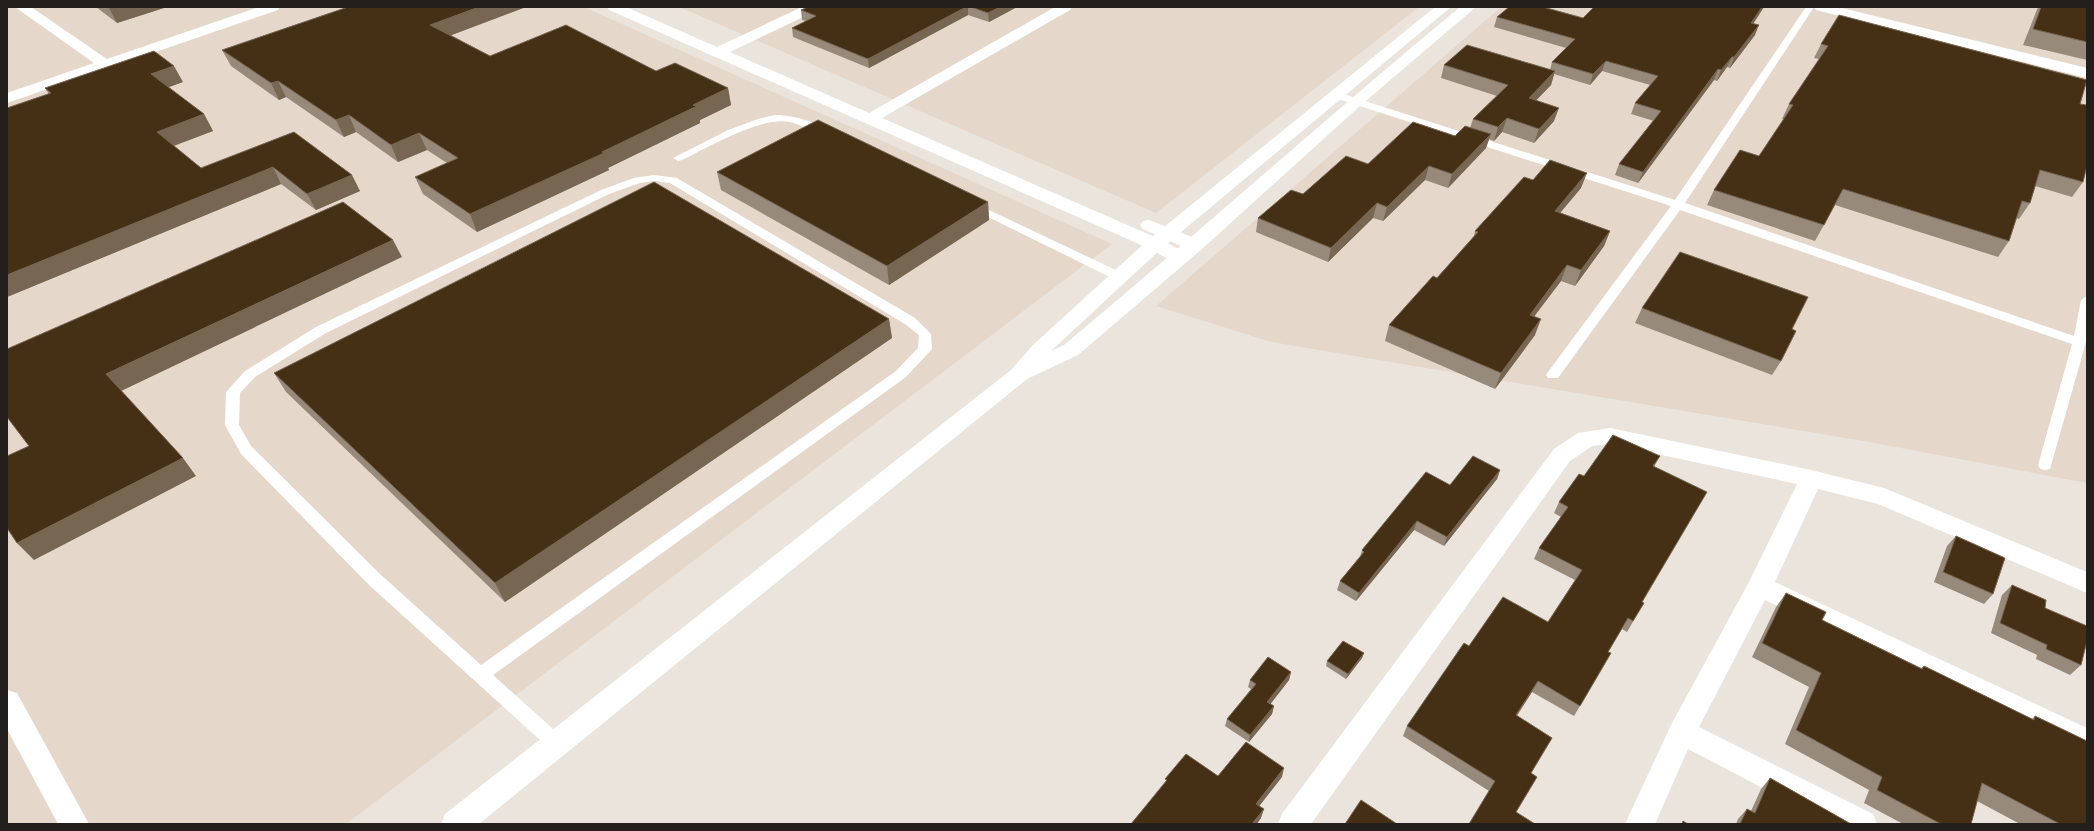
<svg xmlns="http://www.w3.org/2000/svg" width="2094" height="831" font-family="'DejaVu Sans',sans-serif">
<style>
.built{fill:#e5d8cb}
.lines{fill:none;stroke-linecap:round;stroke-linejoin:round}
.service{fill:#fff;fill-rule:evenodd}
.minor{fill:#fff;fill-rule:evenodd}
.tertiary{fill:#fff;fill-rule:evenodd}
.wall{fill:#988a7a}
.shaded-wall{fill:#776652}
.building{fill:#453016;stroke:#776652}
</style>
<rect width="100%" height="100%" fill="#ebe4dd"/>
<path class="built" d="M 7,7 L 584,7 L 1112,244 L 346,824 L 7,824 Z
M 679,7 L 1419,7 L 1156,213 Z
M 1501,7 L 2087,7 L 2087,483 L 1869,442 L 1271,342 L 1156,306 Z"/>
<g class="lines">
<path class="service" d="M 1806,7 L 1814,7 L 1685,203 L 2074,336 L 2081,300 L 2087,296 L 2086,342 L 2050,469 L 2045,470 L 2040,469 L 2038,465 L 2072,344 L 1680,210 L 1558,378 L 1548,378 L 1546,375 L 1548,372 L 1671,206 L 1332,97 L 1331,95 L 1336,92 L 1340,93 L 1675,200 Z
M 775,115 C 791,115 821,122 831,134 L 826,137 C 813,134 802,124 789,122 C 761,116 707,148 682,160 L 678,161 L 673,158 L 728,130 L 758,119 Z
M 654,175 L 677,178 L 915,318 L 931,334 L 932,349 L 906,377 L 493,675 L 562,737 L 565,743 L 562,749 L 556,751 L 550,749 L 368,584 L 241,454 L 225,425 L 226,392 L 245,371 L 316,327 L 601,190 L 634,178 ZM 654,181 L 670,183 L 905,324 L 919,335 L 918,348 L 896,371 L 481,665 L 380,574 L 251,446 L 239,425 L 240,393 L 255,377 L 326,333 L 609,194 L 640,183 Z
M 972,202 L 1124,274 L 1126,277 L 1120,281 L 1116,280 L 968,207 L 966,205 L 968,203 Z"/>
<path class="minor" d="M 15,7 L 31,7 L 107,59 L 259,7 L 280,7 L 278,10 L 7,103 L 7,93 L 94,63 Z
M 607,7 L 626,7 L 717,47 L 802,7 L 820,7 L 818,10 L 730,52 L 869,113 L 1055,7 L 1072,7 L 1070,10 L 882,118 L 1162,240 L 1186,253 L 1188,257 L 1186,261 C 1172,264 1160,254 1148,248 L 609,10 Z
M 1814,7 L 1838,7 L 2087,68 L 2087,78 L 1816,10 Z
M 1149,220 L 1202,241 L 1204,245 L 1202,249 L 1195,251 L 1188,249 L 1143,229 L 1140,225 L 1143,221 Z
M 1610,428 L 1811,470 L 1884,488 L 2087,572 L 2087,593 L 1878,504 L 1818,489 L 1775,582 L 2087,728 L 2087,755 L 1765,600 L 1699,727 L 1873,814 L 1877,824 L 1832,824 L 1688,749 L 1655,824 L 1625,824 L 1672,723 L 1749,582 L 1797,484 L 1610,444 L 1592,446 L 1570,461 L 1311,824 L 1278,824 L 1282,814 L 1554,449 L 1578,433 Z
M 7,690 L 17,693 L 89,824 L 58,824 L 7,729 Z"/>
<path class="tertiary" d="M 1435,7 L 1451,7 L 1162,248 L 1051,351 L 1064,345 C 1197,234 1326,118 1460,7 L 1476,7 L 1361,105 L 1202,249 L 1078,355 L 1027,379 L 479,824 L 441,824 L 445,814 L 1011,370 L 1033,345 L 1148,240 Z"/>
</g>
<path class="wall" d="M 96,7 L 167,7 L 117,23 Z
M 348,7 L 526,7 L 451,35 L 490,56 L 656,71 L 728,88 L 731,105 L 700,120 L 700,123 L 608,168 L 609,170 L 477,232 L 423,194 L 415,177 L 447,163 L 427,150 L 398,162 L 356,132 L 344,137 L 286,97 L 279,100 L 231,66 L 222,50 Z
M 808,7 L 1017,7 L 989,22 L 968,15 L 869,68 L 793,37 L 792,28 L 806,21 L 802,20 L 801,10 Z
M 1594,7 L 1764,7 L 1753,24 L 1755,35 L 1730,68 L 1727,67 L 1717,81 L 1714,80 L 1638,183 L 1615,175 L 1619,164 L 1654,121 L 1631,114 L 1635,103 L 1650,85 L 1602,71 L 1590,85 L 1554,74 L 1551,85 L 1536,100 L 1554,121 L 1534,143 L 1502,132 L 1494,141 L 1489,139 L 1486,148 L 1448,188 L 1425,180 L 1383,221 L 1373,218 L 1328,262 L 1256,232 L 1258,218 L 1303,194 L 1368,164 L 1455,136 L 1470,128 L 1473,119 L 1497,96 L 1441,78 L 1444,65 L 1550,70 L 1552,62 L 1566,48 L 1494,27 L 1497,17 L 1583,18 Z
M 2038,7 L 2087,7 L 2087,60 L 2023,45 Z
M 1821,44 L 2080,104 L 2083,182 L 2072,197 L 2035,186 L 2030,203 L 2019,219 L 2016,218 L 2009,241 L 1998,257 L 1835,205 L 1815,241 L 1707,205 L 1714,190 L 1759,156 L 1784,119 L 1782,119 L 1789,104 L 1819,59 L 1814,58 Z
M 183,82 L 168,87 L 204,114 L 213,131 L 174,146 L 201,168 L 294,132 L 360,191 L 316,210 L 281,184 L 7,297 L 7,108 L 49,94 L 45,88 Z
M 717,172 L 988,202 L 989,220 L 889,285 L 721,190 Z
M 1533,180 L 1581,188 L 1560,213 L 1610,231 L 1604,246 L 1575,286 L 1561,281 L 1534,316 L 1535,335 L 1495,389 L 1385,341 L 1389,325 L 1437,278 L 1474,236 L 1475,231 Z
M 1642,308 L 1792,329 L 1781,361 L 1772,375 L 1635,323 Z
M 889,319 L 892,338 L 505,602 L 286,392 L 274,373 Z
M 1660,456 L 1654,467 L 1642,602 L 1644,603 L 1627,632 L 1622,629 L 1608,652 L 1611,653 L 1574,716 L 1532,692 L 1517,716 L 1552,738 L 1469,824 L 1489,791 L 1403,736 L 1407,726 L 1469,646 L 1548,622 L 1575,580 L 1534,559 L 1539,548 L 1561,517 L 1554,513 L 1559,502 L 1584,476 Z
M 1500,470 L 1497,479 L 1444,546 L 1414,530 L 1356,601 L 1337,590 L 1340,581 L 1360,557 L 1362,550 L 1450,485 Z
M 1956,536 L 1993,594 L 1984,604 L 1934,582 L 1947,546 Z
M 2012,585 L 2045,608 L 2081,665 L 2070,675 L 2036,659 L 2037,655 L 1991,633 L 2002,595 Z
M 1786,593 L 1822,620 L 1921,668 L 1924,666 L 2032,719 L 2035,716 L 2087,824 L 2020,824 L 1977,801 L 1971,824 L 1903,824 L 1864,803 L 1869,790 L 1785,744 L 1809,687 L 1752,657 L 1776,607 Z
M 1364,653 L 1362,658 L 1346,679 L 1326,666 L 1327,661 Z
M 1291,672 L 1289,680 L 1270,704 L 1274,706 L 1272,714 L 1249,742 L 1225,726 L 1227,719 L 1251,689 L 1248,687 L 1250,680 Z
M 1770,778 L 1851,824 L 1736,824 L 1738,819 L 1747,809 L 1751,811 L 1761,789 Z"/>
<path class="shaded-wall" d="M 112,7 L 167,7 L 117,23 L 109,8 Z
M 479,7 L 526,7 L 436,41 L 430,25 Z
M 966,7 L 968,7 L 968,15 L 869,68 L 868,59 Z
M 1000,7 L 1017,7 L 989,22 L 988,13 Z
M 1762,7 L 1764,7 L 1747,33 L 1751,23 Z
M 1759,25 L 1755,35 L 1730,68 L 1734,57 Z
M 1732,57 L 1727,67 L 1717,81 L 1721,70 Z
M 1606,61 L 1602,71 L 1590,85 L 1593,74 Z
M 174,66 L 183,82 L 161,90 L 151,74 Z
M 1718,69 L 1714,80 L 1638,183 L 1643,172 Z
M 1555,71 L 1551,85 L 1525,112 L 1529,98 Z
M 278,81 L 286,97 L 279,100 L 271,83 Z
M 728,88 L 731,105 L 700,120 L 700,123 L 608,168 L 609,170 L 477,232 L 470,214 L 602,152 L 693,105 Z
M 1559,108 L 1554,121 L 1534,143 L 1539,129 Z
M 204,114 L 213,131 L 167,148 L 157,132 Z
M 349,115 L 356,132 L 344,137 L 336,120 Z
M 1507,118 L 1502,132 L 1494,141 L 1498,127 Z
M 419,133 L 427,150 L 398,162 L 391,145 Z
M 1491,134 L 1486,148 L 1448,188 L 1452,174 Z
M 1429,166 L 1425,180 L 1383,221 L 1387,207 Z
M 273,167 L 281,184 L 7,297 L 7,275 Z
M 1587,173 L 1581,188 L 1549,226 L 1555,211 Z
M 352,175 L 360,191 L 316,210 L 307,194 Z
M 988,202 L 989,220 L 889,285 L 887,266 Z
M 1377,203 L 1373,218 L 1328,262 L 1331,248 Z
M 1610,231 L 1604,246 L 1575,286 L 1581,270 Z
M 393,240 L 402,257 L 119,392 L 106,374 Z
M 1567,265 L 1561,281 L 1524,330 L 1530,315 Z
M 889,319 L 892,338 L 505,602 L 495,583 Z
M 1541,319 L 1535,335 L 1495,389 L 1501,373 Z
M 183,458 L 196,476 L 34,560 L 17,543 Z
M 1500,470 L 1497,479 L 1444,546 L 1447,537 Z
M 1417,521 L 1414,530 L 1356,601 L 1359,593 Z
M 1364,653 L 1362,658 L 1346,679 L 1348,674 Z
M 1291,672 L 1289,680 L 1266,710 L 1267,702 Z
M 1538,681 L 1532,692 L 1510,725 L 1516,715 Z
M 1274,706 L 1272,714 L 1249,742 L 1250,735 Z
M 1284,768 L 1282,777 L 1254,813 L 1256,804 Z
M 1264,809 L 1261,818 L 1257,824 L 1252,824 Z"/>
<path class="building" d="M 348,7 L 479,7 L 430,25 L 490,56 L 566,25 L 656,71 L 675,63 L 728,88 L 693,105 L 697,106 L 602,152 L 604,153 L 470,214 L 415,177 L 458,158 L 419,133 L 391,145 L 349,115 L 336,120 L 278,81 L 271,83 L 222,50 Z
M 808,7 L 966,7 L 868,59 L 792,28 L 816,16 L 801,10 Z
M 971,7 L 1000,7 L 988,13 Z
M 1509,7 L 1543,7 L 1583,18 L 1594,7 L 1762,7 L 1751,23 L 1759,25 L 1734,57 L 1732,57 L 1721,70 L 1718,69 L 1643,172 L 1619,164 L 1661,111 L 1635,103 L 1658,76 L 1606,61 L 1593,74 L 1552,62 L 1575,39 L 1497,17 Z
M 2041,7 L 2087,7 L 2087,42 L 2033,29 Z
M 1839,15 L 2087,80 L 2080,104 L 2087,105 L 2087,166 L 2083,182 L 2040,170 L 2030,203 L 2022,201 L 2009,241 L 1843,189 L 1824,225 L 1714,190 L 1740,150 L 1759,156 L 1793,105 L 1789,104 L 1828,46 L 1821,44 Z
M 1467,45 L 1555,71 L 1529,98 L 1559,108 L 1539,129 L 1507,118 L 1498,127 L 1473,119 L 1508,85 L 1444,65 Z
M 154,51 L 174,66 L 151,74 L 204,114 L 157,132 L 201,168 L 294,132 L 352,175 L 307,194 L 273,167 L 7,275 L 7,108 L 51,93 L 45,88 Z
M 818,120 L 988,202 L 887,266 L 717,172 Z
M 1413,122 L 1455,136 L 1465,126 L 1491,134 L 1452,174 L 1429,166 L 1387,207 L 1377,203 L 1331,248 L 1258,218 L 1291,190 L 1303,194 L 1346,156 L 1368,164 Z
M 1550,160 L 1587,173 L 1555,211 L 1610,231 L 1581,270 L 1567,265 L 1530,315 L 1541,319 L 1501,373 L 1389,325 L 1433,276 L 1437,278 L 1478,232 L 1475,231 L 1524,177 L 1533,180 Z
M 654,182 L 889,319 L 495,583 L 274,373 Z
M 343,202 L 393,240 L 106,374 L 183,458 L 17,543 L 7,528 L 7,456 L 29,446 L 7,417 L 7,349 Z
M 1680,252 L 1808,297 L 1792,329 L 1796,331 L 1781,361 L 1642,308 Z
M 1613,435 L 1660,456 L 1653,466 L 1707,492 L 1642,602 L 1644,603 L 1633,621 L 1628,618 L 1608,652 L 1611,653 L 1580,706 L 1538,681 L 1516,715 L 1552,738 L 1531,773 L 1537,777 L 1516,812 L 1535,824 L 1469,824 L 1495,781 L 1407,726 L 1464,643 L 1469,646 L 1503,597 L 1548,622 L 1582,570 L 1539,548 L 1568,507 L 1559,502 L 1579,474 L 1584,476 Z
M 1473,456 L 1500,470 L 1447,537 L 1417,521 L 1359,593 L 1340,581 L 1364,552 L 1362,550 L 1426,472 L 1450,485 Z
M 1956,536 L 2005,558 L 1993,594 L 1943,572 Z
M 2012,585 L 2046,600 L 2045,608 L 2087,626 L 2087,641 L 2081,665 L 2046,649 L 2047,645 L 2000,623 Z
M 1786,593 L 1826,612 L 1822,620 L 1922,669 L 1924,666 L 2034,720 L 2035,716 L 2087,741 L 2087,824 L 2060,824 L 1982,783 L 1971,824 L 1941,824 L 1877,790 L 1882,777 L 1796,730 L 1821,673 L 1762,643 Z
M 1343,641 L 1364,653 L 1348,674 L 1327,661 Z
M 1268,657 L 1291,672 L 1267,702 L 1274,706 L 1250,735 L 1227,719 L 1256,684 L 1250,680 Z
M 1246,742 L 1284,768 L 1256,804 L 1264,809 L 1252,824 L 1131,824 L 1167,780 L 1165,779 L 1186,754 L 1218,776 Z
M 1770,778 L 1851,824 L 1740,824 L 1747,809 L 1755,813 Z
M 1361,800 L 1397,824 L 1345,824 Z
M 1683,821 L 1688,824 L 1682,824 Z"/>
<rect width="2094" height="831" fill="none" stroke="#221f1d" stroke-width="16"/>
</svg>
